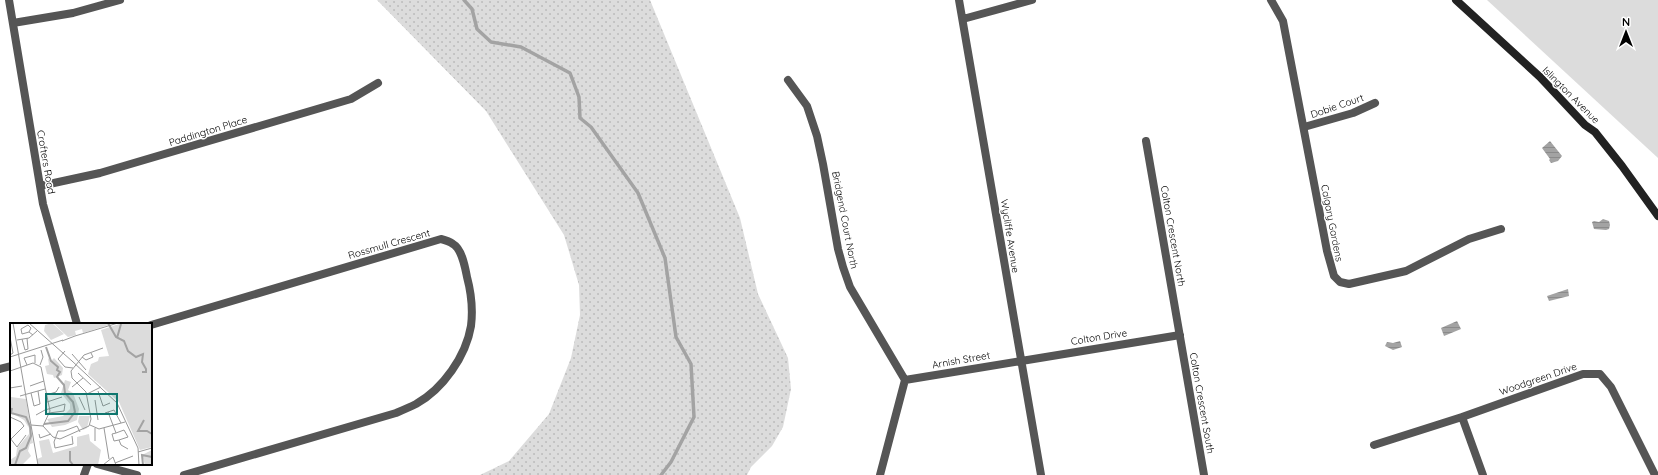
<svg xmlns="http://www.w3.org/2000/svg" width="1658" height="475" font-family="Quicksand,sans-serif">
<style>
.grass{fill:url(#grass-dots)}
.park{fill:#dcdcdc}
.water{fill:url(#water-rules)}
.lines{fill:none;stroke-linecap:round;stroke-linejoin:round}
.stream{stroke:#a3a3a3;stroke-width:3.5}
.street{stroke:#555;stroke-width:8}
.secondary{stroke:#222;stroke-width:8}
.labels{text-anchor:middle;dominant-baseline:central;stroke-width:3;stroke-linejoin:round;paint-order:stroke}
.street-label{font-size:10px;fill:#000;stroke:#fff}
.inset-river{fill:none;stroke:#a3a3a3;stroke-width:2}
.inset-road{fill:none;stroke:#999;stroke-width:1}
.view{fill:#0f766e;fill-opacity:0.15;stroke:#0f766e;stroke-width:2}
.inset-edge{fill:none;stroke:#000;stroke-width:2}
</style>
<defs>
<pattern id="grass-dots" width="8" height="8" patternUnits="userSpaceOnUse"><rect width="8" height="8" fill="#dcdcdc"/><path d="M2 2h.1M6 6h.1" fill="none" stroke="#bbb" stroke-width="1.8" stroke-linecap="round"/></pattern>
<pattern id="water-rules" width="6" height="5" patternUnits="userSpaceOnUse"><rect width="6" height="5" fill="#a3a3a3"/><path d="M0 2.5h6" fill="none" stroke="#8b8b8b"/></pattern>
</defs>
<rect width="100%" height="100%" fill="#fff"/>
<path class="grass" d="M 377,0 L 650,0 L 740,218 L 758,294 L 788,358 L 791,389 L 783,427 L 772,446 L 751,467 L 747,475 L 480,475 L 509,461 L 549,414 L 571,358 L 580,315 L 579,285 L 564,235 L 486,111 Z"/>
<path class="park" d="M 1487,0 L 1658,0 L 1658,158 Z"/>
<path class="water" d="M 1550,141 L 1562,156 L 1558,161 L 1551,163 L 1549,160 L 1550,159 L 1542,148 Z
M 1603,219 L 1609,221 L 1610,225 L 1609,229 L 1606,230 L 1594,229 L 1592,222 L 1594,221 L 1599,222 Z
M 1568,289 L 1569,296 L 1549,301 L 1547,296 Z
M 1457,321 L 1461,329 L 1444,336 L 1441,328 Z
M 1400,341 L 1402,347 L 1393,350 L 1385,346 L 1387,342 L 1393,343 Z"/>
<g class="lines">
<path class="stream" d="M 464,0 L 472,9 L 477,29 L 491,42 L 521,47 L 570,73 L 579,97 L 580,118 L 591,127 L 638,193 L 665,258 L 676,337 L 691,364 L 694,417 L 671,462 L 661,475"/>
<path class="street" d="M 9,0 L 43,204 L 77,324
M 959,0 L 1041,475
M 1271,0 L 1283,21 L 1327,251 L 1334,276 L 1340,282 L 1349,284 L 1406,271 L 1469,239 L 1501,229
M 963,19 L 1032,0
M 13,23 L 73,13 L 120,0
M 788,80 L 807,106 L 817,136 L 823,164 L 838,249 L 843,267 L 850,287 L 905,380
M 1304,127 L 1353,113 L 1375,103
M 1146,141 L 1204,475
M 40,186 L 100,173 L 351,99 L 378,83
M 151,325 L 441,239 C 445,240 449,241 453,244 C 462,249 465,267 467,277 C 471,292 473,310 471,326 C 466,356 443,389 416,404 C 410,407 403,410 396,413 L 184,475
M 0,369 L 11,366
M 905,380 L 1180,335
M 1462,417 L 1483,475
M 1374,445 L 1462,417 L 1583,374 L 1600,374 L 1611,387 L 1655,475
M 97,464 L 137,475
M 84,475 L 88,464
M 880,475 L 905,380"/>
<path class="secondary" d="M 1456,0 L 1540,77 L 1585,125 L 1595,132 L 1622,166 L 1658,216"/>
</g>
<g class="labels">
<g class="street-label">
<text transform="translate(1571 95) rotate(45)">Islington Avenue</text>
<text transform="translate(1337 106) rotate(-19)">Dobie Court</text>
<text transform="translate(208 131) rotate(-17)">Paddington Place</text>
<text transform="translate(46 162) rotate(80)">Crofters Road</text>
<text transform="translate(845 220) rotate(79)">Bridgend Court North</text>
<text transform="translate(1332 223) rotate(79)">Calgary Gardens</text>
<text transform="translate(1010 236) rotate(81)">Wycliffe Avenue</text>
<text transform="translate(1173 236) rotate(80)">Colton Crescent North</text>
<text transform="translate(389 244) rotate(-16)">Rossmull Crescent</text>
<text transform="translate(1099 337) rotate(-9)">Colton Drive</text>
<text transform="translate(961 360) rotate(-10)">Arnish Street</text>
<text transform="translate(1538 379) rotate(-19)">Woodgreen Drive</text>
<text transform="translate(1202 403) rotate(80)">Colton Crescent South</text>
</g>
</g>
<g transform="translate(10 323)">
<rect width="142" height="142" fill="#fff"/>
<path d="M 42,0 L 54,11 L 41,17 L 34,8 L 35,2 ZM 55,57 L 61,59 L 58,67 L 63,70 L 69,86 L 67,97 L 55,102 L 42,104 L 37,96 L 53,93 L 60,86 L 60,81 L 51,70 ZM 79,111 L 80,118 L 91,127 L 88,142 L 28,142 L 27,136 L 32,134 L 29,118 L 39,116 L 43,130 L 67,123 L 67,114 Z" fill="#dcdcdc"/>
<path d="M 38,35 L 41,38 L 44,35 L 53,45 L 52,52 L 44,55 L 43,52 L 37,51 L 35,43 L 39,42 ZM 142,127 L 142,142 L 135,142 L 132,132 Z" fill="#dcdcdc"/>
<path d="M 43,0 L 105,0 L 73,10 L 72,6 L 65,8 L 66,12 L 58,14 ZM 112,0 L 142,0 L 142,124 L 130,127 L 109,79 L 78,51 L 81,41 L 88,38 L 89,34 L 99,33 L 91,7 ZM 1,74 L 16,76 L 23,120 L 20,121 L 18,128 L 21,133 L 12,142 L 0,142 L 0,137 L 6,133 L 7,125 L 19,111 L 19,105 L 14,97 L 0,89 ZM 69,93 L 80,93 L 77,105 L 73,107 L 68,99 Z" fill="#dcdcdc"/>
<path class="inset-river" d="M 98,0 L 106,14 L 114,18 L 118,28 L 126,34 L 133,31 L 132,39 L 136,46 L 136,49 L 132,49M 107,15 L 111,1M 2,85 L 1,90 L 16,94 L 20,103M 134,97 L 128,108 L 137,108 L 142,111M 34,101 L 58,98 L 65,89 L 63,79 L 55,70 L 54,62 L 47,54 L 50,49 L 47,47 L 48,44 L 41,38 L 36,24M 60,128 L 60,138 L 63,142M 5,142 L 10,128 L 16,125 L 21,113 L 20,103M 133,142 L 132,132 L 142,134"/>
<path class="inset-road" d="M 3,0 L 28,142M 19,0 L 62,38M 19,9 L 12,11 L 11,6 L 18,2 L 21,5 L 19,9 L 23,12M 65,13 L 108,0M 0,14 L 3,30 L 0,32M 12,16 L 15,27 L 18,26 L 17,15M 7,17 L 19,15 L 27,8M 52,18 L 65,13M 55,28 L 48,36 L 55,44 L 63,45M 62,31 L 76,47M 0,34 L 53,17M 72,34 L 76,37 L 83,34 L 81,30M 62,38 L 107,80 L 128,125 L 129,142M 17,42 L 14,35 L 25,32 L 25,40M 30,42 L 33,34 L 31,27M 0,48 L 23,40 L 31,44 L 40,88 L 33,103M 68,50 L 81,62M 20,63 L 34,58M 62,64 L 73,55M 0,65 L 12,63M 88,68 L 93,83 L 100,80M 21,70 L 24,83 L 30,81 L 28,68M 77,71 L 91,64M 36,72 L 46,69 L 49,64M 10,73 L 35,66M 69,74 L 75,87M 85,77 L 88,97M 37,79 L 52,74M 98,89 L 106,110 L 102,111 L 104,118 L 109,117 L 111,122 L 118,126M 95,90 L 104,87 L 111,100M 26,92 L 35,87 L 55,81 L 54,88 L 39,90M 0,94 L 11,99 L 14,103 L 0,117M 21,102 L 33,103 L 43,114 L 50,116 L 79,103 L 81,96 L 76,69 L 62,55 L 61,48 L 74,32 L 93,25M 80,102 L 89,106 L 115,99M 94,105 L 99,136M 106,110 L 114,107 L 118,114 L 109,117M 29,111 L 30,115 L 41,111M 62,113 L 63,121 L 45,125 L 44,119 L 48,108 L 54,108 L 67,103 L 70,109M 0,115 L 7,124 L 16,112M 85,118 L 85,105M 128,129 L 142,125M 105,140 L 123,133M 93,142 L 103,134 L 106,142"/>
<path class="view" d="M 36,71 L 107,71 L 107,91 L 36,91 Z"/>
<rect width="142" height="142" class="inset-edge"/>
</g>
<g transform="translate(1626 32)" stroke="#ffffff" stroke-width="3" paint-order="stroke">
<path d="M0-3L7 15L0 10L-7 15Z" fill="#000000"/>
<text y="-6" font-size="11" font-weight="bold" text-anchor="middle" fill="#000000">N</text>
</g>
</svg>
